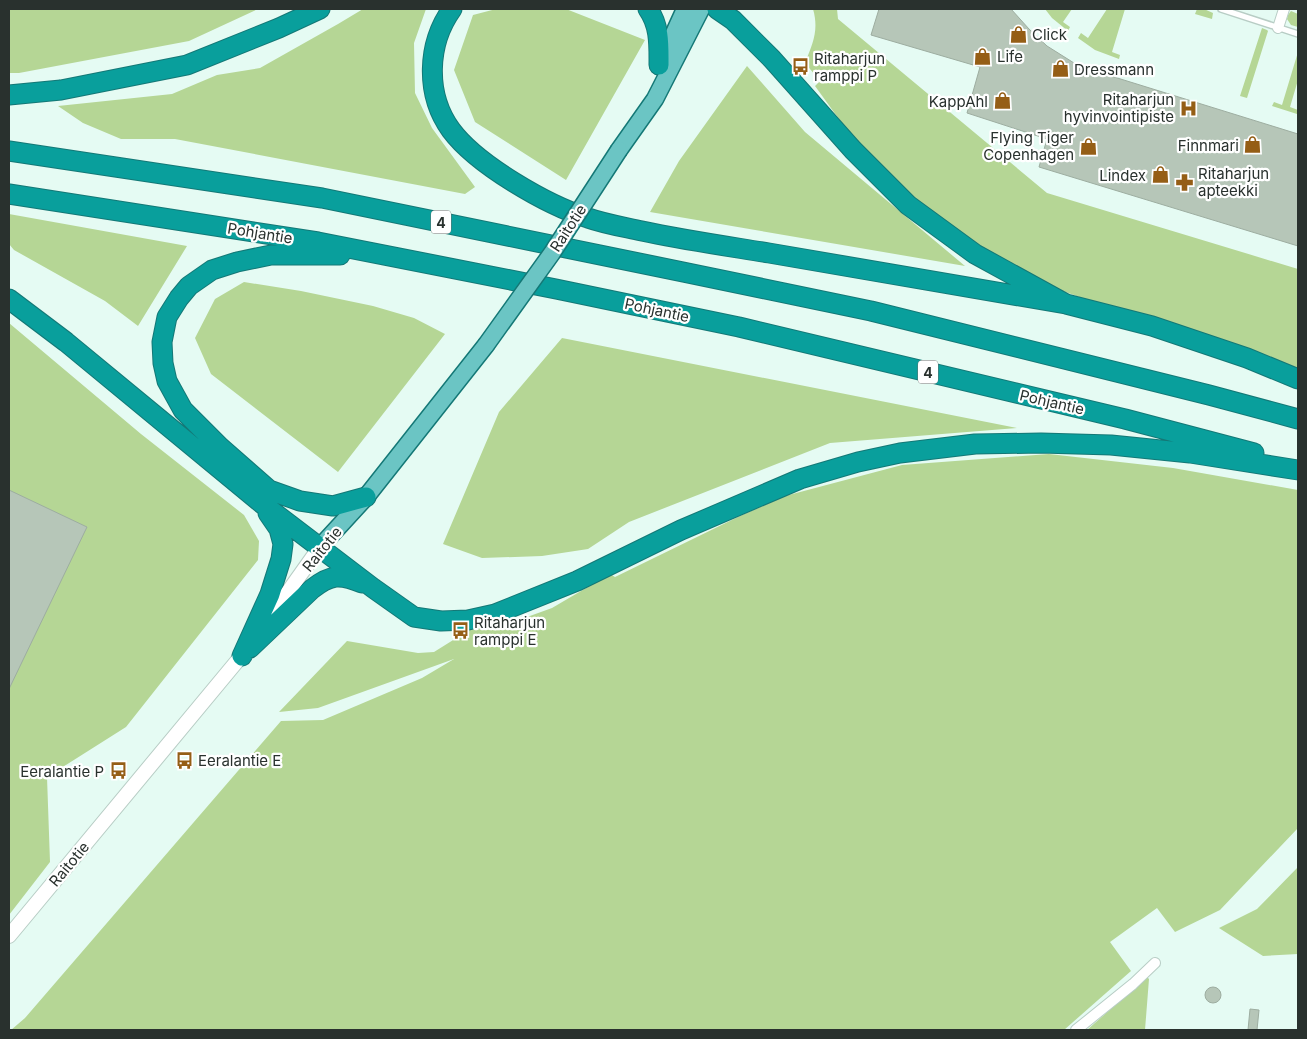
<svg xmlns="http://www.w3.org/2000/svg" width="1307" height="1039" font-family="Inter,sans-serif">
<style>
.green{fill:#b5d695}
.building{fill:#b6c6b8;stroke:#9dada0}
.lines{fill:none;stroke-linecap:round;stroke-linejoin:round}
.service-casing{stroke:#b8cdc5;stroke-width:8}
.minor-casing{stroke:#b8cdc5;stroke-width:12}
.secondary-casing{stroke:#b8cdc5;stroke-width:16}
.primary-casing{stroke:#147876;stroke-width:19}
.motorway-casing{stroke:#147876;stroke-width:21}
.service{stroke:#fff;stroke-width:5}
.minor{stroke:#fff;stroke-width:10}
.secondary{stroke:#fff;stroke-width:14}
.primary{stroke:#6bc5c4;stroke-width:16}
.motorway{stroke:#099f9c;stroke-width:19}
.primary-bridge-casing{stroke:#147876;stroke-width:19;stroke-linecap:butt}
.primary-bridge{stroke:#6bc5c4;stroke-width:16}
.labels{text-anchor:middle;dominant-baseline:central;stroke-width:4.5;stroke-linejoin:round;paint-order:stroke}
.shield{fill:#fff;stroke:#696f6d;stroke-width:1}
.shield-label{font-size:14px;font-weight:bold;fill:#29312e}
.poi-label{font-size:15px;fill:#29312e;stroke:#fff;text-anchor:start}
.street-label{font-size:15px;fill:#29312e;stroke:#fff}
</style>
<rect width="100%" height="100%" fill="#e5fbf3"/>
<path class="green" d="M 9,9 L 258,9 L 189,41 L 19,73 L 9,73 Z
M 363,9 L 426,9 L 414,43 L 415,93 L 432,128 L 475,187 L 465,194 L 175,139 L 121,139 L 83,123 L 58,106 L 172,94 L 217,75 L 260,68 L 338,24 Z
M 496,9 L 566,9 L 645,40 L 566,180 L 475,122 L 454,70 L 473,15 Z
M 813,9 L 837,9 L 838,19 L 1047,193 L 1298,269 L 1298,374 L 1085,299 L 1060,290 L 1015,270 L 929,214 L 860,146 L 836,115 L 815,86 L 820,81 L 805,63 C 813,43 819,30 813,9 Z
M 1045,9 L 1072,9 L 1063,22 L 1070,27 L 1068,31 L 1052,18 Z
M 1107,9 L 1125,9 L 1112,52 L 1120,55 L 1119,59 L 1095,50 L 1078,38 L 1081,33 L 1088,38 Z
M 1197,9 L 1204,9 L 1213,13 L 1212,19 L 1195,14 Z
M 1291,11 L 1298,14 L 1298,27 L 1291,25 L 1287,19 L 1288,15 Z
M 1262,28 L 1267,30 L 1268,31 L 1247,98 L 1240,96 Z
M 1298,52 L 1298,80 L 1290,107 L 1298,110 L 1297,114 L 1272,106 L 1274,102 L 1282,105 Z
M 747,66 L 805,132 L 965,266 L 650,212 L 679,161 Z
M 9,214 L 187,246 L 138,326 L 105,301 L 14,250 L 9,244 Z
M 244,282 L 301,291 L 373,306 L 414,318 L 445,334 L 338,472 L 211,374 L 195,338 L 215,299 Z
M 9,323 L 141,434 L 244,515 L 259,541 L 258,560 L 126,727 L 47,777 L 50,862 L 9,915 Z
M 562,338 L 1017,428 L 830,443 L 629,522 L 588,549 L 542,556 L 482,558 L 443,544 L 499,412 Z
M 1049,454 L 1173,468 L 1298,490 L 1298,828 L 1220,910 L 1175,932 L 1157,908 L 1110,942 L 1131,971 L 1064,1030 L 11,1030 L 25,1018 L 281,721 L 323,720 L 422,678 L 454,659 L 318,708 L 279,712 L 347,641 L 418,653 L 434,652 L 474,627 L 516,621 L 552,608 L 610,574 L 615,577 L 740,516 L 785,496 L 902,465 Z
M 1298,867 L 1298,954 L 1263,956 L 1219,928 L 1257,909 Z
M 1147,977 L 1149,979 L 1145,1030 L 1087,1030 Z"/>
<path class="building" d="M 879,9 L 1011,9 L 1029,29 L 1047,46 L 1074,63 L 1098,72 L 1298,134 L 1298,246 L 1039,167 L 1047,139 L 967,113 L 980,67 L 871,35 Z
M 9,490 L 87,527 L 9,689 Z
M1205 995a8 8 0 1 1 16 0a8 8 0 1 1-16 0Z
M 1250,1009 L 1259,1010 L 1257,1030 L 1248,1030 Z"/>
<g class="lines">
<defs>
<path id="service" d="M 1221,9 L 1298,34"/>
<path id="minor" d="M 1278,28 L 1284,9
M 1076,1030 L 1133,984 L 1155,963"/>
<path id="secondary" d="M 263,627 L 320,547
M 9,936 L 248,648"/>
<path id="primary" d="M 659,66 L 685,9
M 619,150 L 655,99 L 701,9
M 320,547 L 366,497 L 486,345"/>
<path id="motorway" d="M 452,9 C 427,44 425,94 451,130 C 477,165 547,205 588,218 C 605,224 624,227 642,231 C 684,240 726,246 769,253 C 868,270 967,287 1066,304
M 648,9 C 660,26 659,45 659,65
M 717,9 L 733,20 L 772,59 L 853,150 L 908,205 L 975,254 L 1066,304 L 1152,326 L 1247,358 L 1298,379
M 9,95 L 61,90 L 187,65 L 279,28 L 320,9
M 9,151 L 322,198 L 683,272 L 871,311 L 1209,395 L 1298,419
M 9,194 L 318,242 L 556,289 L 739,327 L 1125,419 L 1254,453
M 340,255 L 271,255 L 237,262 L 212,270 L 189,286 L 179,298 L 167,317 L 162,342 L 163,363 L 167,381 L 183,410 L 220,447 L 269,490 L 300,501 L 333,506 L 366,497
M 9,299 L 66,342 L 260,502 L 373,588 L 414,617 L 441,621 L 468,620 L 495,614 L 577,581 L 681,530 L 800,479 L 858,462 L 900,453 L 975,444 L 1041,443 L 1111,445 L 1190,453 L 1298,470
M 250,648 L 312,589 C 331,574 340,574 362,583
M 242,656 L 270,594 L 281,559 L 283,544 L 279,529 L 268,513"/>
</defs>
<use href="#service" class="service-casing"/>
<use href="#minor" class="minor-casing"/>
<use href="#secondary" class="secondary-casing"/>
<use href="#primary" class="primary-casing"/>
<use href="#motorway" class="motorway-casing"/>
<use href="#service" class="service"/>
<use href="#minor" class="minor"/>
<use href="#secondary" class="secondary"/>
<use href="#primary" class="primary"/>
<use href="#motorway" class="motorway"/>
<defs>
<path id="primary-bridge" d="M 486,345 L 552,253 L 619,150"/>
</defs>
<use href="#primary-bridge" class="primary-bridge-casing"/>
<use href="#primary-bridge" class="primary-bridge"/>
</g>
<defs>
<symbol id="shop-bare" viewBox="-9 -9 18 18"><path d="M-5-2.5h2.3a2.7 3.5 0 0 1 5.4 0H5L5.5 6h-11ZM-1.5-2.5h3a1.5 2.3 0 0 0-3 0Z" fill="#955e16" stroke="#fff" stroke-width="2.5" paint-order="stroke"/></symbol>
<symbol id="bus-bare" viewBox="-9 -9 18 18"><path d="M-5-6H5V4H4V6H2V4H-2V6H-4V4H-5ZM-3.5-4V0h7V-4ZM-3.5 1.2v1.5H-2V1.2ZM2 1.2v1.5H3.5V1.2Z" fill="#955e16" stroke="#fff" stroke-width="2.5" paint-order="stroke"/></symbol>
<symbol id="hospital-bare" viewBox="-9 -9 18 18"><path d="M-5-5h3v3.5h4V-5h3V5h-3V1.5h-4V5h-3Z" fill="#955e16" stroke="#fff" stroke-width="2.5" paint-order="stroke"/></symbol>
<symbol id="pharmacy-bare" viewBox="-9 -9 18 18"><path d="M-2-6h4v4h4v4h-4v4h-4v-4h-4v-4h4Z" fill="#955e16" stroke="#fff" stroke-width="2.5" paint-order="stroke"/></symbol>
</defs>
<g fill-rule="evenodd">
<use href="#shop-bare" x="1006" y="22" width="25" height="25"/>
<use href="#shop-bare" x="970" y="44" width="25" height="25"/>
<use href="#bus-bare" x="788" y="54" width="25" height="25"/>
<use href="#shop-bare" x="1048" y="56" width="25" height="25"/>
<use href="#shop-bare" x="990" y="88" width="25" height="25"/>
<use href="#hospital-bare" x="1176" y="96" width="25" height="25"/>
<use href="#shop-bare" x="1240" y="132" width="25" height="25"/>
<use href="#shop-bare" x="1076" y="134" width="25" height="25"/>
<use href="#shop-bare" x="1148" y="162" width="25" height="25"/>
<use href="#pharmacy-bare" x="1172" y="170" width="25" height="25"/>
<use href="#bus-bare" x="448" y="618" width="25" height="25"/>
<use href="#bus-bare" x="172" y="748" width="25" height="25"/>
<use href="#bus-bare" x="106" y="758" width="25" height="25"/>
</g>
<g class="labels">
<g class="shield">
<rect x="431" y="210.5" width="20" height="23" rx="4"/>
<rect x="918" y="360.5" width="20" height="23" rx="4"/>
</g>
<g class="shield-label">
<text x="441" y="222">4</text>
<text x="928" y="372">4</text>
</g>
<g class="poi-label">
<text x="1032" y="34">Click</text>
<text x="997" y="56">Life</text>
<text x="814" y="58">Ritaharjun<tspan x="814" dy="17">ramppi P</tspan></text>
<text x="1074" y="69">Dressmann</text>
<text x="1174" y="99" text-anchor="end">Ritaharjun<tspan x="1174" dy="17">hyvinvointipiste</tspan></text>
<text x="988" y="101" text-anchor="end">KappAhl</text>
<text x="1074" y="137" text-anchor="end">Flying Tiger<tspan x="1074" dy="17">Copenhagen</tspan></text>
<text x="1239" y="145" text-anchor="end">Finnmari</text>
<text x="1198" y="173">Ritaharjun<tspan x="1198" dy="17">apteekki</tspan></text>
<text x="1146" y="175" text-anchor="end">Lindex</text>
<text x="474" y="622">Ritaharjun<tspan x="474" dy="17">ramppi E</tspan></text>
<text x="198" y="760">Eeralantie E</text>
<text x="104" y="771" text-anchor="end">Eeralantie P</text>
</g>
<g class="street-label">
<text transform="translate(568 228) rotate(-57)">Raitotie</text>
<text transform="translate(260 233) rotate(9)">Pohjantie</text>
<text transform="translate(657 310) rotate(12)">Pohjantie</text>
<text transform="translate(1052 402) rotate(13)">Pohjantie</text>
<text transform="translate(322 549) rotate(-51)">Raitotie</text>
<text transform="translate(69 864) rotate(-50)">Raitotie</text>
</g>
</g>
<rect width="1307" height="1039" fill="none" stroke="#29312e" stroke-width="20"/>
</svg>
